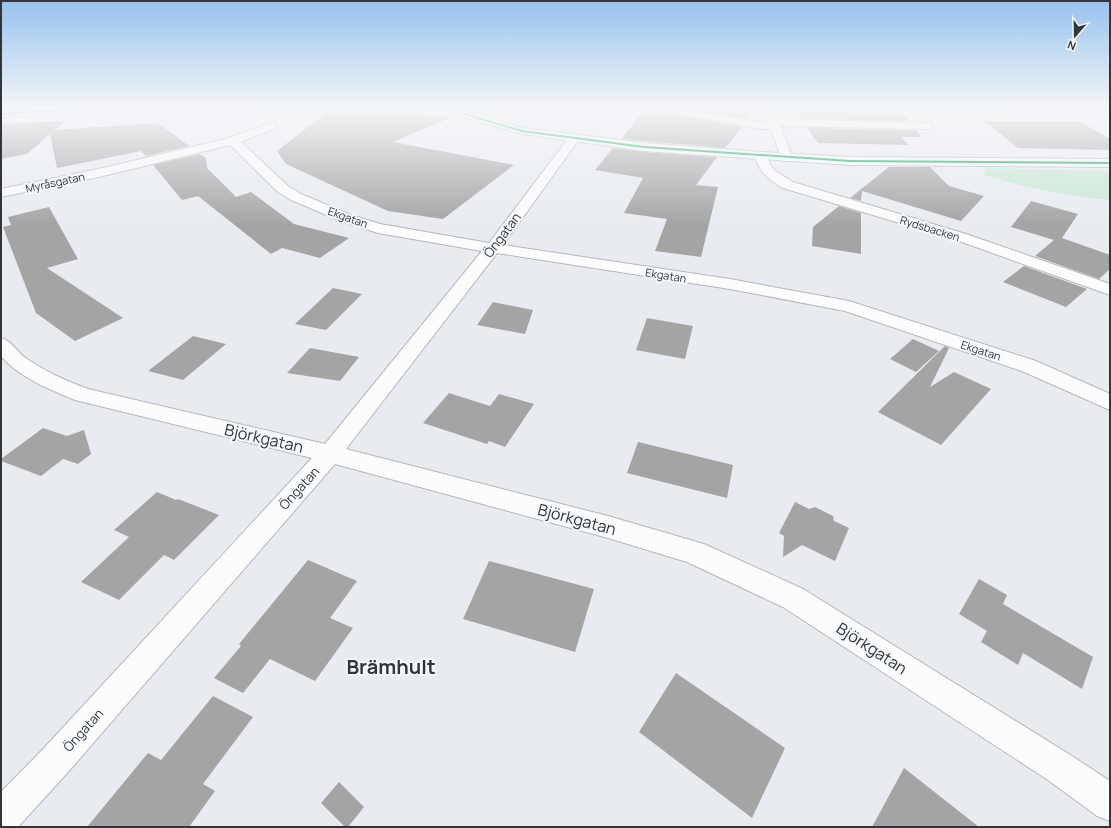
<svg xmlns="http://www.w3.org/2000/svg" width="1111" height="828" font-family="Manrope,sans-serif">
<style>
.green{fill:#c6e7d4}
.building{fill:#a4a4a5}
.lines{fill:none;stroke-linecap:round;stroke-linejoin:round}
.minor-casing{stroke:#b4b7ba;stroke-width:2}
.tertiary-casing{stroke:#b4b7ba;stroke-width:2}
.minor{fill:#fcfcfd;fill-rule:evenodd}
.tertiary{fill:#fcfcfd;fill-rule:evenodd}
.bus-1-casing{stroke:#f4f9fd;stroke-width:3}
.bus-1{fill:#00a651;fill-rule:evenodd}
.labels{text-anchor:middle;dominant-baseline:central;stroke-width:4;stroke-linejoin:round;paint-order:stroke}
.far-street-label{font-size:11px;fill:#333639;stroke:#f4f9fd}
.street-label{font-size:13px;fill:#333639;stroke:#f4f9fd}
.near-street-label{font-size:16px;fill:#333639;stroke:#f4f9fd}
.near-district-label{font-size:20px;font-weight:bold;fill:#333639;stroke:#f4f9fd}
</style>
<rect width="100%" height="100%" fill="#e8ecf0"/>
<path class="green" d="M 986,168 L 1110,171 L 1110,200 C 1067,196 1024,187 983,175 Z"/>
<path class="building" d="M 331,109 L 452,117 L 393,142 L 514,165 L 443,219 L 388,211 L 286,164 L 277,151 Z
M 646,109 L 659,109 L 665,113 L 742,127 L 725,148 L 621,139 Z
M 695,109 L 756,109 L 748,119 Z
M 795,109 L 899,109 L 908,121 L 801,118 Z
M 65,121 L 55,130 L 158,123 L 189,146 L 146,156 L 141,151 L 57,168 L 50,134 L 27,154 L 1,159 L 1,124 Z
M 984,121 L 1079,121 L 1110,139 L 1110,150 L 1018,148 Z
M 807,128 L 916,130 L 922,137 L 901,137 L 909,145 L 818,143 Z
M 613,148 L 644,152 L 717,157 L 696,185 L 718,187 L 701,257 L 655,251 L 667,219 L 624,213 L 643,178 L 595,170 Z
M 200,154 L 206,158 L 207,168 L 236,197 L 251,192 L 294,224 L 349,238 L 320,258 L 282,248 L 271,254 L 198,196 L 182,200 L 153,165 Z
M 889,167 L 930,167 L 949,186 L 984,196 L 961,221 L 862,191 L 861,201 L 850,198 Z
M 1031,201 L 1078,214 L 1062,238 L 1110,255 L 1110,269 L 1099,279 L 1035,256 L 1054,240 L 1011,227 Z
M 839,206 L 861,213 L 861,254 L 812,246 L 813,227 Z
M 49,207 L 78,259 L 47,268 L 123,318 L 75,341 L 36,313 L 3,227 L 11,225 L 8,217 Z
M 1024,266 L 1087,289 L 1066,307 L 1003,282 Z
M 333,288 L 362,294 L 326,330 L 295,324 Z
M 493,302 L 533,310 L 525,334 L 477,325 Z
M 647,318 L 693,326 L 685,359 L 636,350 Z
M 193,336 L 226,344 L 183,380 L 148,371 Z
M 913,339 L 939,351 L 916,372 L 890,359 Z
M 945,346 L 949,348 L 930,387 L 954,372 L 991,389 L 941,445 L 878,412 Z
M 310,348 L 359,357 L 340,381 L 287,373 Z
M 449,393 L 490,406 L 499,394 L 534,404 L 505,447 L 489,441 L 487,444 L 423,423 Z
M 43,428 L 67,436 L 84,430 L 91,454 L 78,464 L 63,459 L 41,476 L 1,461 L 1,459 Z
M 638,442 L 733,465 L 727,498 L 627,473 Z
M 157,492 L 176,500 L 178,499 L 219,515 L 174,560 L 164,555 L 119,600 L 81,582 L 129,537 L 114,530 Z
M 795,502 L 809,509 L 815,507 L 833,516 L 834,521 L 849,528 L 835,561 L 802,545 L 783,557 L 784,536 L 779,533 Z
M 308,560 L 357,581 L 330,618 L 353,628 L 315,681 L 270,659 L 243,693 L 214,678 L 241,646 L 239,644 Z
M 489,561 L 594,589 L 575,652 L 463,619 Z
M 979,579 L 1007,595 L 1003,604 L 1093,657 L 1082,689 L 1023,653 L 1018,665 L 981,642 L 987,631 L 959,614 Z
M 676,673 L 785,748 L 752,818 L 639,732 Z
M 213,696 L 253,717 L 203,784 L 215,791 L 189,827 L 87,827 L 148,753 L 161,760 Z
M 904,768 L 979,827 L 872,827 Z
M 339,782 L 364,807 L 348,827 L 345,827 L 321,803 Z"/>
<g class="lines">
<defs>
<path id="minor" d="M 660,109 L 685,109 L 763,123 L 767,121 L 763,114 L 768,111 L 772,112 L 776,119 L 927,123 L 931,124 L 933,126 L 931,128 L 927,129 L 780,126 L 793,158 L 791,161 L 783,161 L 781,158 L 771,129 L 763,129 L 665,112 Z
M 271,123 L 275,124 L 277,126 L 275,128 L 241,142 L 288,186 L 301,194 L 351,215 L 380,224 L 489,243 L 570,136 L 578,136 L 580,138 L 503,245 L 730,279 L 849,301 L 1036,361 L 1110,394 L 1110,410 L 1022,371 L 845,311 L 730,289 L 497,253 L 346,449 L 608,516 L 704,544 L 803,589 L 1072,756 L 1110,781 L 1110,821 L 1097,816 L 1048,780 L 783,607 L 687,562 L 608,538 L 335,464 L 69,771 L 18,827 L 1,827 L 1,792 L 45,747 L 312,458 L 75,400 C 49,389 20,378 1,356 L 1,338 C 13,341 17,353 27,359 C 46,372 67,381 88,389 L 325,444 L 482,251 L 378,233 L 341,221 L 291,200 L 278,192 L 230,145 L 103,176 L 1,197 L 1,189 L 103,168 L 229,138 Z
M 761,152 L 765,153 L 771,166 L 775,171 L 793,182 L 966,234 L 1110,284 L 1110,295 L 956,240 L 783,188 C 769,180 759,172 755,156 L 757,153 Z"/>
<path id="tertiary" d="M 30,109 L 104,109 L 99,112 L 1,117 L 1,111 Z
M 440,109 L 458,109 L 523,128 L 556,132 L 644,143 L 761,152 L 850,157 L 1110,159 L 1110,167 L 850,165 L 644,151 L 522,134 L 441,111 Z"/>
</defs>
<use href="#minor" class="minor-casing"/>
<use href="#tertiary" class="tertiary-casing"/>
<use href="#minor" class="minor"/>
<use href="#tertiary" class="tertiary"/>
<defs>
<path id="bus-1" d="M 71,109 L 94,109 L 1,115 L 1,113 Z
M 445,109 L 450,109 L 522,130 L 644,146 L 850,160 L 1110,162 L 1110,164 L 850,162 L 644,148 L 522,132 Z"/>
</defs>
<use href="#bus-1" class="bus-1-casing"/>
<use href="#bus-1" class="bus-1"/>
</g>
<linearGradient id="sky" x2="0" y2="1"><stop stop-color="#95c2ee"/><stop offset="0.48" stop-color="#f5f6f8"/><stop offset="1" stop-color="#f5f6f8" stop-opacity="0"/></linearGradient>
<rect width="1111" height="225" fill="url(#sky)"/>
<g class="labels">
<g class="far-street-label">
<text transform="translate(55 182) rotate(-12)">Myråsgatan</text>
<text transform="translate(348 217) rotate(20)">Ekgatan</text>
<text transform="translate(930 228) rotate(17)">Rydsbacken</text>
<text transform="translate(666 275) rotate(9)">Ekgatan</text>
<text transform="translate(981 350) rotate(18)">Ekgatan</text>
</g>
<g class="street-label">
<text transform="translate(502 235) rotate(-53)">Öngatan</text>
<text transform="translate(299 488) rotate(-48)">Öngatan</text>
<text transform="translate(83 730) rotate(-48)">Öngatan</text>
</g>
<g class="near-street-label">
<text transform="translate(264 438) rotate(13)">Björkgatan</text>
<text transform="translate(577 519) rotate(15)">Björkgatan</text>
<text transform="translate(872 648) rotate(33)">Björkgatan</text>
</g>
<g class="near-district-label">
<text x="391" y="666">Brämhult</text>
</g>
</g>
<rect width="1111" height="828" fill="none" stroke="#333639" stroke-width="4"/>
<g transform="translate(1075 36) rotate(200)" stroke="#f4f9fd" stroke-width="3" paint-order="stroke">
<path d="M0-3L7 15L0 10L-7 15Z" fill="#333639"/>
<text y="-6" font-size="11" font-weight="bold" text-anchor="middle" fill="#333639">N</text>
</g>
</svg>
